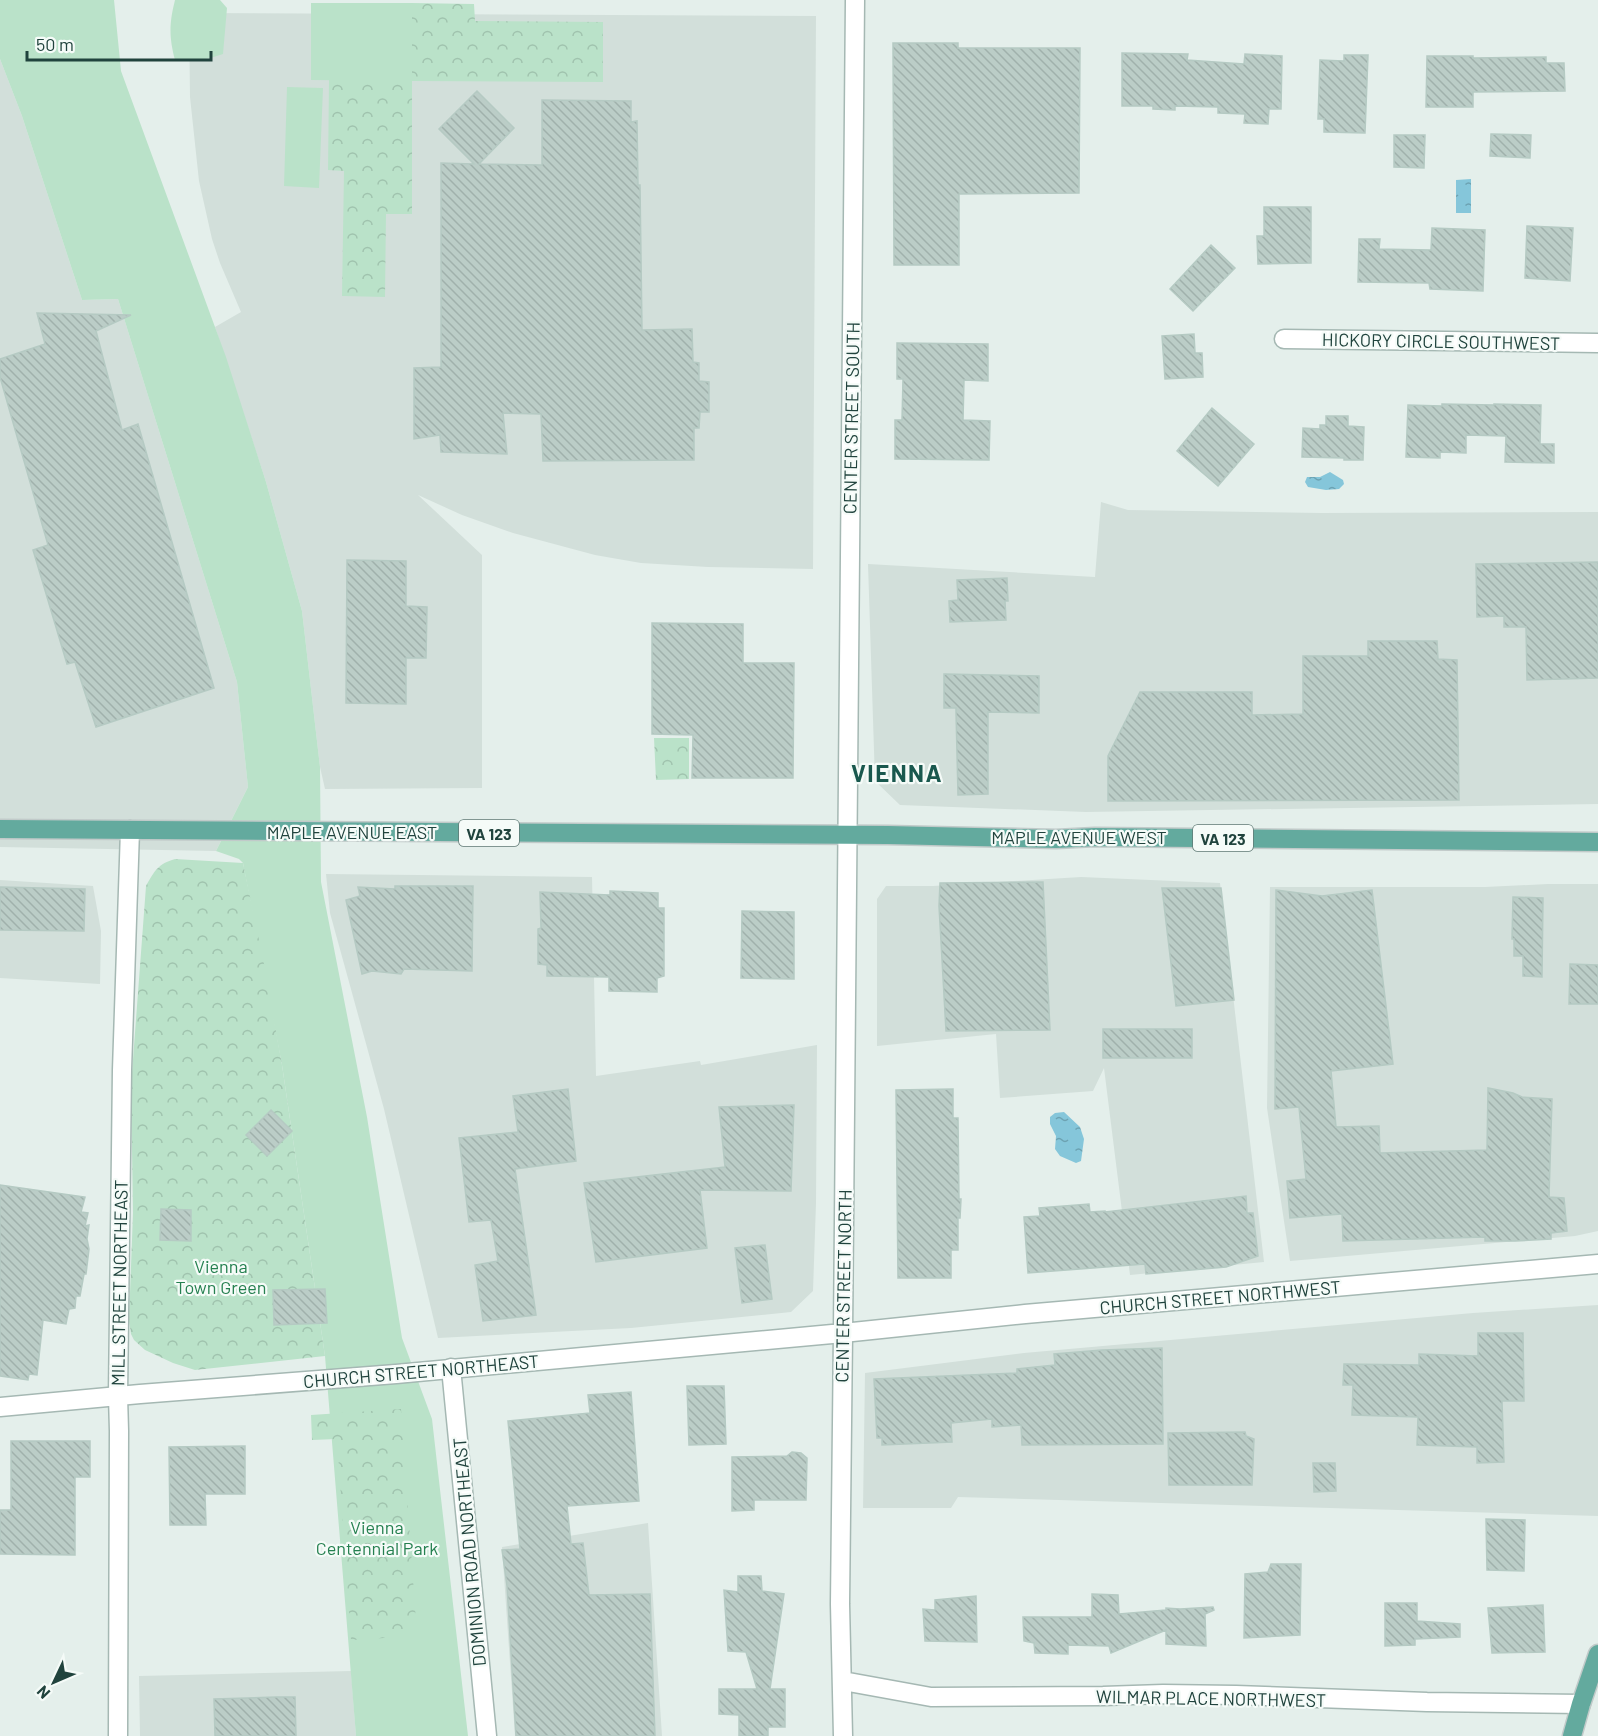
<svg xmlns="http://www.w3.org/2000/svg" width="1598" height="1736" font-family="Barlow,sans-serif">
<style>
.built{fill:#d2dfda}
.green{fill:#bae2c9}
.forest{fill:url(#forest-crowns)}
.water{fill:url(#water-ripples)}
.building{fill:url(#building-back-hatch);stroke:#b5cac3;stroke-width:1.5}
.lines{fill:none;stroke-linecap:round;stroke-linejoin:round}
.minor-casing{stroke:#a5b8b3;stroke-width:21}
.tertiary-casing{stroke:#a5b8b3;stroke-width:21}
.primary-casing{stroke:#c1cac9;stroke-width:21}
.minor{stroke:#fff;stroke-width:18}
.tertiary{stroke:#fff;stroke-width:18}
.primary{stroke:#63aa9e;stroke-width:18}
.labels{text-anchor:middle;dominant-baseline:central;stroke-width:4.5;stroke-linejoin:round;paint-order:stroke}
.shield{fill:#f5fbf8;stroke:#607a75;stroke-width:1.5}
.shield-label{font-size:16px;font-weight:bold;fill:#20433d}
.street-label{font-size:18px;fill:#20433d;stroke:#f5fbf8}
.park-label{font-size:18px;fill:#258050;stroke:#f5fbf8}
.district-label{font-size:24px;font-weight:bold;letter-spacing:1.5px;fill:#19584e;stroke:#f5fbf8}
</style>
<defs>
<pattern id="forest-crowns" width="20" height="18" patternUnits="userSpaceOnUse" patternTransform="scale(1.5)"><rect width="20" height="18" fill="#bae2c9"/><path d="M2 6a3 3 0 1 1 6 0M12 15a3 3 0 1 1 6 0" fill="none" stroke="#a0c3ae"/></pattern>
<pattern id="water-ripples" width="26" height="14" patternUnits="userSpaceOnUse" patternTransform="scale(1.5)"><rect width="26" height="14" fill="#85c6da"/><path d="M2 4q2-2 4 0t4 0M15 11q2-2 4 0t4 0" fill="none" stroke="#6ca2b2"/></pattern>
<pattern id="building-back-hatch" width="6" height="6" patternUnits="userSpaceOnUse" patternTransform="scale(1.5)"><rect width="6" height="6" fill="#bbcdc7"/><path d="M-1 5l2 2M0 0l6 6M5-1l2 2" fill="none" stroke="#a0b1ac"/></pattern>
</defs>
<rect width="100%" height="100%" fill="#e4efeb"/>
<path class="built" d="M 189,13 L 816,16 L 813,569 L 708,567 L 641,563 L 595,555 L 513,533 L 462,515 L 418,495 L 482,555 L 482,788 L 325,789 L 320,767 L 302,611 L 266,482 L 215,327 L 241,312 L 220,263 L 212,239 L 199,181 L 190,97 Z
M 0,59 L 22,116 L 82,300 L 118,299 L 237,682 L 248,787 L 216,851 L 0,847 Z
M 1101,502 L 1128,510 L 1322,513 L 1598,512 L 1598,804 L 1086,812 L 900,805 L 875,781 L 868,564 L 1095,577 Z
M 326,874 L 592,877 L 596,1076 L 700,1061 L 701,1065 L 817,1045 L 816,1203 L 813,1291 L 791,1312 L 631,1328 L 438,1338 L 384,1109 L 330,913 Z
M 1081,877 L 1220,883 L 1264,1262 L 1130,1275 L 1104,1068 L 1093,1091 L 1000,1098 L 996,1034 L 877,1046 L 877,899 L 886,886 L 933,886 Z
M 0,880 L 93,886 L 101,931 L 100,984 L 0,978 Z
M 1548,884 L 1598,884 L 1598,1231 L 1575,1236 L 1290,1261 L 1267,1108 L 1270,887 L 1485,887 Z
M 1598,1305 L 1598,1516 L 958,1497 L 951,1508 L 863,1508 L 865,1373 L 1024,1353 L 1473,1313 Z
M 648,1523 L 662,1736 L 515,1736 L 502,1547 Z
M 351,1671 L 356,1736 L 140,1736 L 139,1676 Z"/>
<path class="green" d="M 0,0 L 114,0 L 121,71 L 226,357 L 266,482 L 302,611 L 320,767 L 321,882 L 367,1117 L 402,1338 L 432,1419 L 468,1736 L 356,1736 L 325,1356 L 282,1065 L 243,863 L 239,859 L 216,851 L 248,787 L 237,682 L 118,299 L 82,300 L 22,116 L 0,59 Z
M 175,0 L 220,0 L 227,8 L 223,54 C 206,60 193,62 175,60 C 169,37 169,24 175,0 Z
M 311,3 L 412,3 L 412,81 L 311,80 Z
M 287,87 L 323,88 L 319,188 L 284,186 Z"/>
<path class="forest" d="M 412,3 L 474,4 L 475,21 L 603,22 L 603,82 L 412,81 L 412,214 L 386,214 L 385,297 L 342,296 L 344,171 L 328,170 L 329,80 L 412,80 Z
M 654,738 L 689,738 L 689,779 L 656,780 Z
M 175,859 L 243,863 L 264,964 L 282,1065 L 325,1356 L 195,1370 L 173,1363 L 145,1350 L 134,1340 L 131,1334 L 129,1320 L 133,1213 L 131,1086 L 146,886 C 155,870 158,864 175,859 Z
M 401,1409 L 417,1636 L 351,1640 L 337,1439 L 312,1440 L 311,1415 Z"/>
<path class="water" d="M 1471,179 L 1471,213 L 1456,213 L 1456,180 Z
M 1330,472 L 1343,480 L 1344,484 L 1339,489 L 1326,490 L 1308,487 L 1305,482 L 1307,477 L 1320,477 Z
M 1064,1112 L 1080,1127 L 1084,1139 L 1081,1161 L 1076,1163 L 1060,1156 L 1055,1149 L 1056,1136 L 1050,1124 L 1050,1117 L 1055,1113 Z"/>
<path class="building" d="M 893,43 L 958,43 L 958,48 L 1080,48 L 1079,193 L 959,194 L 959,265 L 894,265 Z
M 1122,53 L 1188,54 L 1187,60 L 1244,64 L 1245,54 L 1282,56 L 1281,109 L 1269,109 L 1268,124 L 1244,123 L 1245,114 L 1218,113 L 1218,107 L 1175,106 L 1175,110 L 1153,109 L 1153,106 L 1122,106 Z
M 1344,55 L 1368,55 L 1365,133 L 1324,132 L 1324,119 L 1318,119 L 1320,60 L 1344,61 Z
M 1427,56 L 1473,56 L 1473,58 L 1546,57 L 1546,63 L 1564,63 L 1565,91 L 1473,92 L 1473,107 L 1426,107 Z
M 477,91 L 514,128 L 479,164 L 542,165 L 542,100 L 631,101 L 631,122 L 637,121 L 638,185 L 640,185 L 642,330 L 692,329 L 693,362 L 699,363 L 699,381 L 709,382 L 709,412 L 700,412 L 699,428 L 694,428 L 694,460 L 543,461 L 541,414 L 503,413 L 507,454 L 441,452 L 440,435 L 414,439 L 414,368 L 441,367 L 441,163 L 474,164 L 439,129 Z
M 1491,134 L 1531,135 L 1530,158 L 1490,156 Z
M 1394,135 L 1425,135 L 1424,168 L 1394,167 Z
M 1264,207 L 1311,207 L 1311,263 L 1258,264 L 1257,236 L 1264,236 Z
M 1527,226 L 1573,228 L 1570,281 L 1525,278 Z
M 1432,228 L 1485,230 L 1483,291 L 1430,289 L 1429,283 L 1358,282 L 1359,239 L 1380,239 L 1379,249 L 1431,250 Z
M 1211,245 L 1235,268 L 1193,311 L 1170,289 Z
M 37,313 L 131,315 L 96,331 L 122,430 L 138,424 L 214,688 L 96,727 L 75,662 L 67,664 L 33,550 L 48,545 L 0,377 L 0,359 L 45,344 Z
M 1194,334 L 1195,353 L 1202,353 L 1203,377 L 1165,379 L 1162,336 Z
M 897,343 L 988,344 L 988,381 L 964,380 L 963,420 L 990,421 L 989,460 L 895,459 L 895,420 L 902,420 L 903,379 L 897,379 Z
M 1442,404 L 1494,405 L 1494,404 L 1541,405 L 1540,444 L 1554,444 L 1554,463 L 1505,462 L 1506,436 L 1466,435 L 1466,453 L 1440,452 L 1440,458 L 1406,457 L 1408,405 L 1442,406 Z
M 1212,408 L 1254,444 L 1218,486 L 1177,451 Z
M 1326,416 L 1348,416 L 1348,426 L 1364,427 L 1363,460 L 1344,460 L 1344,458 L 1302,457 L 1303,428 L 1320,429 L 1320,425 L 1326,425 Z
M 347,560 L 406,561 L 406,606 L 427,607 L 426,658 L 406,658 L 406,704 L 346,703 Z
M 1598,562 L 1598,678 L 1527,680 L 1526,627 L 1504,627 L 1504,616 L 1477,617 L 1476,564 Z
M 1007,578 L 1008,601 L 1005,601 L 1006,620 L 950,622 L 949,601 L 958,600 L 957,580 Z
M 652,623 L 743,624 L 743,663 L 794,663 L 793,778 L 692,778 L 693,735 L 652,734 Z
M 1368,641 L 1437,641 L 1438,659 L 1457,660 L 1459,800 L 1108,801 L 1108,756 L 1140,692 L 1252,692 L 1252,715 L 1303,714 L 1303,656 L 1368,656 Z
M 944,674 L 1039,676 L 1039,713 L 988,712 L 988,794 L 958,795 L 956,712 L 956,708 L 944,708 Z
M 1043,882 L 1050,1030 L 946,1031 L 939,906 L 940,883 Z
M 395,886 L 473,886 L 472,971 L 404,969 L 401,974 L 372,971 L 362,974 L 346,900 L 360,896 L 358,887 L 395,889 Z
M 0,887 L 85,889 L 84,931 L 0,930 Z
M 1162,888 L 1221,888 L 1234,1000 L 1176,1006 Z
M 1276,890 L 1322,896 L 1372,890 L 1393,1064 L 1331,1071 L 1336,1127 L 1379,1126 L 1380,1153 L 1487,1150 L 1488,1088 L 1513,1093 L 1522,1097 L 1552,1099 L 1549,1197 L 1564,1198 L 1567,1231 L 1551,1233 L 1551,1239 L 1515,1241 L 1485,1241 L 1485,1237 L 1343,1241 L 1342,1214 L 1290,1218 L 1287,1181 L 1306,1179 L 1299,1107 L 1275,1109 Z
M 610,891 L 658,893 L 658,908 L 664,908 L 664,976 L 657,978 L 657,992 L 609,991 L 609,977 L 547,976 L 547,965 L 538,964 L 538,929 L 541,928 L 540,892 L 610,895 Z
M 1513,897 L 1543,898 L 1542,977 L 1523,976 L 1523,956 L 1514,956 L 1514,939 L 1512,939 Z
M 742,911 L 794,912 L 794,979 L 741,978 Z
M 1570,964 L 1598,965 L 1598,1004 L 1569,1004 Z
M 1103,1029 L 1192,1029 L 1192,1058 L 1103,1058 Z
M 568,1089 L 576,1161 L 515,1169 L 536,1315 L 483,1321 L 475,1265 L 498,1261 L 491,1220 L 469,1222 L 459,1138 L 518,1132 L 513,1096 Z
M 953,1089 L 953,1118 L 958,1118 L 959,1199 L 961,1199 L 960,1218 L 958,1218 L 958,1250 L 951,1250 L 951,1278 L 898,1278 L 896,1090 Z
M 794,1105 L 791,1191 L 700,1190 L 707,1248 L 596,1262 L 584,1183 L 725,1167 L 719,1107 Z
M 271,1110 L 292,1131 L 267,1156 L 246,1135 Z
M 0,1185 L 85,1197 L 81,1212 L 88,1213 L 85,1226 L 89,1225 L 87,1239 L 89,1249 L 86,1274 L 84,1274 L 80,1296 L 76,1296 L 75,1308 L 69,1309 L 66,1324 L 43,1320 L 37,1375 L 29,1374 L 28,1380 L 0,1376 Z
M 1246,1196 L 1247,1213 L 1253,1213 L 1258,1256 L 1226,1267 L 1146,1274 L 1145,1264 L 1028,1273 L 1024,1217 L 1040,1216 L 1039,1208 L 1089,1204 L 1090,1212 L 1105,1211 L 1105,1212 Z
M 161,1209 L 191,1210 L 191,1241 L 160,1240 Z
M 765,1245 L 772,1299 L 742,1303 L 735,1248 Z
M 325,1289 L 327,1323 L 274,1325 L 273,1290 Z
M 1478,1333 L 1523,1333 L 1524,1401 L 1502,1401 L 1504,1462 L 1477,1463 L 1477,1447 L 1417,1445 L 1418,1417 L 1352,1415 L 1353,1385 L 1343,1385 L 1344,1364 L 1419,1365 L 1419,1354 L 1478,1356 Z
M 1162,1348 L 1163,1444 L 1022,1445 L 1021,1425 L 992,1427 L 992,1419 L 951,1423 L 952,1442 L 882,1445 L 882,1438 L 877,1438 L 874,1379 L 1017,1373 L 1017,1369 L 1055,1365 L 1054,1354 L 1102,1350 Z
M 687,1386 L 724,1386 L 726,1444 L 689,1445 Z
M 631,1392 L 639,1501 L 567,1506 L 571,1544 L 583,1543 L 589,1595 L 650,1594 L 655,1736 L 516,1736 L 507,1586 L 502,1550 L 520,1549 L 508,1421 L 590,1413 L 588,1395 Z
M 1245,1432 L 1246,1436 L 1254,1439 L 1252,1485 L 1169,1485 L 1168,1433 Z
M 11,1441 L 90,1441 L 90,1477 L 75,1477 L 75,1555 L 0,1554 L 0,1510 L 11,1510 Z
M 245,1446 L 245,1494 L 205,1494 L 206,1525 L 170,1525 L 169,1447 Z
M 792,1452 L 801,1453 L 807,1458 L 806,1500 L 754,1500 L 754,1510 L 732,1511 L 732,1457 L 787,1456 Z
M 1313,1463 L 1335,1463 L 1336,1491 L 1314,1492 Z
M 1486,1519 L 1525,1520 L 1524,1571 L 1487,1570 Z
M 1271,1564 L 1301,1564 L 1300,1635 L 1244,1638 L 1245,1574 L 1268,1572 Z
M 738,1576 L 761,1576 L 762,1591 L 784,1594 L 770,1689 L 785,1689 L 785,1727 L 768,1727 L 768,1736 L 739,1736 L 739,1715 L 719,1714 L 719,1689 L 757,1689 L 746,1652 L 728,1651 L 724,1590 L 738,1592 Z
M 1092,1594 L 1118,1595 L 1119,1614 L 1166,1610 L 1166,1608 L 1180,1609 L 1213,1607 L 1214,1610 L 1205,1614 L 1206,1646 L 1166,1644 L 1166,1630 L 1111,1653 L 1109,1646 L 1068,1645 L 1068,1654 L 1035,1653 L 1034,1643 L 1024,1641 L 1023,1617 L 1092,1617 Z
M 976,1596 L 977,1642 L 925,1641 L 923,1609 L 935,1610 L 935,1600 Z
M 1385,1603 L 1417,1603 L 1417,1621 L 1460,1624 L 1460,1637 L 1415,1639 L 1415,1645 L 1385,1646 Z
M 1543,1605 L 1545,1652 L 1492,1653 L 1488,1608 Z
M 277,1697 L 295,1697 L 296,1736 L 215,1736 L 214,1699 Z"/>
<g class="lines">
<defs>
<path id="minor" d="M 1284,339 L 1598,343
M 843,1333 L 840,1604 L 843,1736
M 451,1368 L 487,1736
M 843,1681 L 931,1697 L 1103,1696 L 1163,1694 L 1236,1695 L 1427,1702 L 1581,1704
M 118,1736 L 119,1431 L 118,1396 L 122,1070 L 130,830"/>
<path id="tertiary" d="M 843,1333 L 855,0
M 0,1407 L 140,1394 L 396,1374 L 843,1333 L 1025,1314 L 1598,1264"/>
<path id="primary" d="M 0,829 L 888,835 L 1056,839 L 1095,837 L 1598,842
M 1572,1736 L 1581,1704 L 1598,1654"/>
</defs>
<use href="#minor" class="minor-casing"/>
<use href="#tertiary" class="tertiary-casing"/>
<use href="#primary" class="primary-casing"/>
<use href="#minor" class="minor"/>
<use href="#tertiary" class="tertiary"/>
<use href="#primary" class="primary"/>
</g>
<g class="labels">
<g class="shield">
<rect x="459" y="820" width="60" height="26" rx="4.5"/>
<rect x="1193" y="825" width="60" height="26" rx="4.5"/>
</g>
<g class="shield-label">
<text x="489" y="833">VA 123</text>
<text x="1223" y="838">VA 123</text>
</g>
<g class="street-label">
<text transform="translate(1441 341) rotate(1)">HICKORY CIRCLE SOUTHWEST</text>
<text transform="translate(851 418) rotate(-89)">CENTER STREET SOUTH</text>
<text x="352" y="832">MAPLE AVENUE EAST</text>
<text x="1079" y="837">MAPLE AVENUE WEST</text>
<text transform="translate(119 1283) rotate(-89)">MILL STREET NORTHEAST</text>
<text transform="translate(843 1286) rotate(-89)">CENTER STREET NORTH</text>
<text transform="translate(1220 1297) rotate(-5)">CHURCH STREET NORTHWEST</text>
<text transform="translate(421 1371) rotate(-5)">CHURCH STREET NORTHEAST</text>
<text transform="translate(469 1552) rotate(-95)">DOMINION ROAD NORTHEAST</text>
<text transform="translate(1211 1698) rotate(1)">WILMAR PLACE NORTHWEST</text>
</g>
<g class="park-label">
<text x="221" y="1266">Vienna<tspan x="221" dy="21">Town Green</tspan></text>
<text x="377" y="1527">Vienna<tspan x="377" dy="21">Centennial Park</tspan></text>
</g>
<g class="district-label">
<text x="897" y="772">VIENNA</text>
</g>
</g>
<g transform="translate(54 1682) rotate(226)" stroke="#f5fbf8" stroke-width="4.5" paint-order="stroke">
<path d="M0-4.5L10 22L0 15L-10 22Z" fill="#20433d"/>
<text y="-9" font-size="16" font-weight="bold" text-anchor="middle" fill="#20433d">N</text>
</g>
<path d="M27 51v9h184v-9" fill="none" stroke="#20433d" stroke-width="3"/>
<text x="36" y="51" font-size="18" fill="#20433d" stroke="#f5fbf8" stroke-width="4.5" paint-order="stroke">50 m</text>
</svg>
